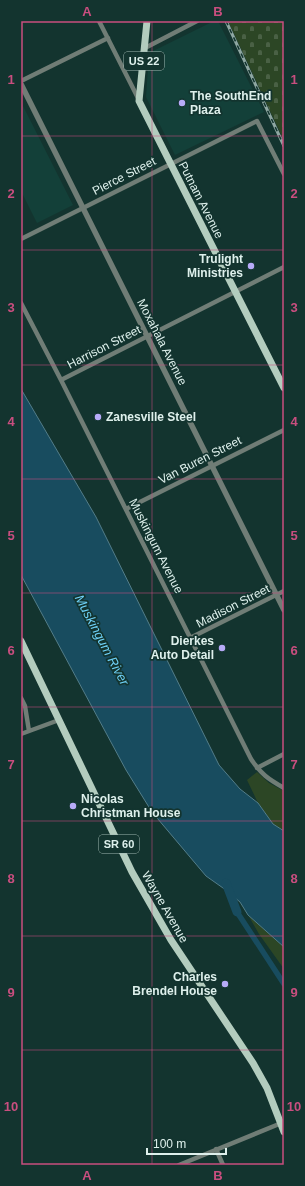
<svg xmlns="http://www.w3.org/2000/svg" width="305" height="1186" font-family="Arial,sans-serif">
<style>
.built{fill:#134039}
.cemetery{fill:url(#cemetery-stones)}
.park{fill:#2c4625}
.water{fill:#184c5f;stroke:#537d89}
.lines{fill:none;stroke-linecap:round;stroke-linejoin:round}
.canal{stroke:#184c5f;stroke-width:5.5}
.river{stroke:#184c5f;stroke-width:9}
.minor{stroke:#707d76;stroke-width:4.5}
.tertiary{stroke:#707d76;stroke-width:5.5}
.primary{stroke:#b3ccbe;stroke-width:7}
.rail-casing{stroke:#8fa7a2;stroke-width:3}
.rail{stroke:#13342f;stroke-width:1.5;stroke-dasharray:4.5;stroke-linecap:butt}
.grid{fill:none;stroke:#c94e7f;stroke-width:1;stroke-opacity:0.55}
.poi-dot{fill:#b7abf8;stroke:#13342f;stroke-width:1.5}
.labels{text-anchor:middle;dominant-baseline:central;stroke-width:3.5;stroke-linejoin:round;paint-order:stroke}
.shield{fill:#13342f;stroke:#a1b8b3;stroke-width:1}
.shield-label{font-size:11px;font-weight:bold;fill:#def0ec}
.poi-label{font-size:12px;font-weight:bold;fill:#def0ec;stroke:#13342f;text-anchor:start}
.street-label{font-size:12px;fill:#def0ec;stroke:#13342f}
.water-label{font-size:13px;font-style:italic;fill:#6ed1f7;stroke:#13342f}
.neatline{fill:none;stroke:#c94e7f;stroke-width:1.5}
.grid-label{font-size:13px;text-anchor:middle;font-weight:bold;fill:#c94e7f}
</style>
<defs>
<pattern id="cemetery-stones" width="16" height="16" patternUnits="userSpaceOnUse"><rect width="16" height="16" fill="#2c4625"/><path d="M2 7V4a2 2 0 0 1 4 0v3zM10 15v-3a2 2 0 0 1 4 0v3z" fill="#4a6145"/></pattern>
</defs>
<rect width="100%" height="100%" fill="#13342f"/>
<path class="built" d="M 214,21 L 218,21 L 264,112 L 175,155 L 146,97 L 149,53 Z
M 21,102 L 73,205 L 37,223 L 21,191 Z"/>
<path class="cemetery" d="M 228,21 L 284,21 L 284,141 Z"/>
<path class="park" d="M 257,772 L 269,783 L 284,791 L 284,831 L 273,824 L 258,803 L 247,780 Z
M 248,915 L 284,947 L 284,969 L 259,934 Z"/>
<path class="water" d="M 21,389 L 96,517 L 219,765 L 240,789 L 258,803 L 273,824 L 284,831 L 284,947 L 248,915 L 240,902 L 223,888 L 206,876 L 152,812 L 126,770 L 21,575 Z"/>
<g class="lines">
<path class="canal" d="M 237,912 L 284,984"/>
<path class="river" d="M 226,883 L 237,912"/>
<path class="minor" d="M 99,21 L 139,100
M 145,48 L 197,21
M 21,81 L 108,38
M 21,239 L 257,121 L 284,174
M 21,303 L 61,380 L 251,759 C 261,774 268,779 284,788
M 61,380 L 284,267
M 126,509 L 284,430
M 190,638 L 284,591
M 21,698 L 25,706 L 29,731
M 21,734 L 59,720
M 257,768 L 284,754
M 216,1149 L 223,1165
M 179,1165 L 284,1122"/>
<path class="tertiary" d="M 21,84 L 284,610"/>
<path class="primary" d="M 147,21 L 139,101 L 284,388
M 21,641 L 132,872 L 171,940 L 253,1063 L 267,1088 L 284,1132"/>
<defs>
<path id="rail" d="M 226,21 L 284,146"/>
</defs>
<use href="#rail" class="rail-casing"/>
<use href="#rail" class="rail"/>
</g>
<path class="grid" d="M 152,21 L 152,1165M 21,136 L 284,136M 21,250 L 284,250M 21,365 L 284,365M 21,479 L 284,479M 21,593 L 284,593M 21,707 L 284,707M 21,821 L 284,821M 21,936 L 284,936M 21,1050 L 284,1050"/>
<g class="poi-dot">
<circle cx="182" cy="103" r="4"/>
<circle cx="251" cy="266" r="4"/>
<circle cx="98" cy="417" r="4"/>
<circle cx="222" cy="648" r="4"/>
<circle cx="73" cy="806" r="4"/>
<circle cx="225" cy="984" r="4"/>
</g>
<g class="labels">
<g class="shield">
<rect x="124" y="52" width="40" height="18" rx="3"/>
<rect x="99" y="835" width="40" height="18" rx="3"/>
</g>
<g class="shield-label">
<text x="144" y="61">US 22</text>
<text x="119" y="844">SR 60</text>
</g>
<g class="poi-label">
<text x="190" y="96">The SouthEnd<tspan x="190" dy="14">Plaza</tspan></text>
<text x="243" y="259" text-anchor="end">Trulight<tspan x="243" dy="14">Ministries</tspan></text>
<text x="106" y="417">Zanesville Steel</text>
<text x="214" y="641" text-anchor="end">Dierkes<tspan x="214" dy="14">Auto Detail</tspan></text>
<text x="81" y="799">Nicolas<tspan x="81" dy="14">Christman House</tspan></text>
<text x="217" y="977" text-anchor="end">Charles<tspan x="217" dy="14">Brendel House</tspan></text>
</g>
<g class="street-label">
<text transform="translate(124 176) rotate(-27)">Pierce Street</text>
<text transform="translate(201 200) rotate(63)">Putnam Avenue</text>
<text transform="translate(162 342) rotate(63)">Moxahala Avenue</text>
<text transform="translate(104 347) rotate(-27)">Harrison Street</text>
<text transform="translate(200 460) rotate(-27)">Van Buren Street</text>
<text transform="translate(156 546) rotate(63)">Muskingum Avenue</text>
<text transform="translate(233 606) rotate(-27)">Madison Street</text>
<text transform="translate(165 907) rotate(60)">Wayne Avenue</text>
</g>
<g class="water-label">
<text transform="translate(102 640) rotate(62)">Muskingum River</text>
</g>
</g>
<rect width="305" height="1186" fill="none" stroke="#13342f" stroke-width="44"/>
<path d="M147 1148v6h79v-6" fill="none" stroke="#def0ec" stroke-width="2"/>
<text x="153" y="1148" font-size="12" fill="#def0ec" stroke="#13342f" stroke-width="3" paint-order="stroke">100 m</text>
<rect x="22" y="22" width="261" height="1142" class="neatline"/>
<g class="grid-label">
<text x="87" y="16">A</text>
<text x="218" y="16">B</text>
<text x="11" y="84">1</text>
<text x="294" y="84">1</text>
<text x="11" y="198">2</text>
<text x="294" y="198">2</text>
<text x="11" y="312">3</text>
<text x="294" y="312">3</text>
<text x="11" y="426">4</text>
<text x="294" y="426">4</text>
<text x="11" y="540">5</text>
<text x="294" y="540">5</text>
<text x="11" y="655">6</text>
<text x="294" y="655">6</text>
<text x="11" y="769">7</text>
<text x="294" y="769">7</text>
<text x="11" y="883">8</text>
<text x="294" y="883">8</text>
<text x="11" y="997">9</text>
<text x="294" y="997">9</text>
<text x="11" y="1111">10</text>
<text x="294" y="1111">10</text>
<text x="87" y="1180">A</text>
<text x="218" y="1180">B</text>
</g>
</svg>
